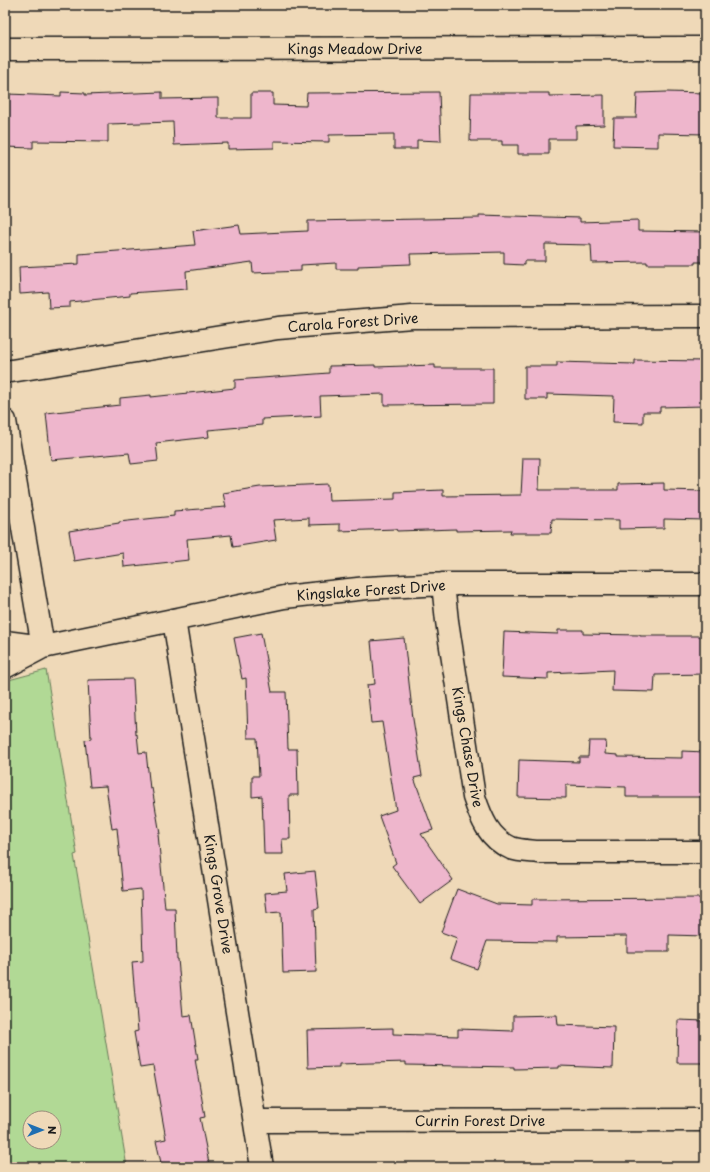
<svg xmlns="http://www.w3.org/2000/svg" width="710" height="1172" font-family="'Playpen Sans',sans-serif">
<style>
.green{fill:#b1d995;stroke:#667a58;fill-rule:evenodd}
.building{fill:#eeb6cc;stroke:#1c1c1c}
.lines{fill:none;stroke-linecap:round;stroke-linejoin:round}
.minor-casing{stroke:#1c1c1c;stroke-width:25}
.minor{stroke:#efd9b8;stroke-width:22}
.labels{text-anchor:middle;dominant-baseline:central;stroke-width:3;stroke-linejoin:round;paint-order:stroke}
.street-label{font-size:14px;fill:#1c1c1c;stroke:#efd9b8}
</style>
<rect width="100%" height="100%" fill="#efd9b8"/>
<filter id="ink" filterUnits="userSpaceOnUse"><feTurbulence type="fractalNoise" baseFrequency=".025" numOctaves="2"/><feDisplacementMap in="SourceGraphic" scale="8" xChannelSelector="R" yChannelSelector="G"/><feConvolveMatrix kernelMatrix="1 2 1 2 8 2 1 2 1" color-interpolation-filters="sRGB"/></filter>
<g filter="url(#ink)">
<path class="green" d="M 46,670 L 77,854 L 74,855 L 127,1167 L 5,1167 L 5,681 ZM 30,1118 L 54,1118 L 54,1142 L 30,1142 Z"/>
<path class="building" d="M 61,92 L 85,93 L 85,95 L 162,92 L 162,99 L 218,98 L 218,118 L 251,118 L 251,93 L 273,93 L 273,105 L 306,106 L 307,93 L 439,92 L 441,141 L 417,140 L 417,149 L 394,149 L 394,134 L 329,135 L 329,142 L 274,141 L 274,148 L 228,149 L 228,143 L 174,145 L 173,122 L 108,124 L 108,142 L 33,141 L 33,148 L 5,147 L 7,94 L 61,96 Z
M 667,92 L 705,93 L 705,134 L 658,133 L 658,147 L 613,146 L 614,118 L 636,118 L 637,93 Z
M 471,93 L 549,93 L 549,96 L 604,95 L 604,125 L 576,126 L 576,139 L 549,139 L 549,154 L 518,154 L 518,145 L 502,145 L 502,141 L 470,141 Z
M 479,215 L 580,218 L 580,222 L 638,220 L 638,231 L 705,232 L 705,262 L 695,262 L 695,264 L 647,264 L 647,262 L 592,263 L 591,245 L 545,244 L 545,261 L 524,261 L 524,265 L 504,264 L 504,252 L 410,254 L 411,264 L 358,266 L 358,269 L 336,269 L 336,263 L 301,265 L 301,271 L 253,273 L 252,262 L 186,271 L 187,289 L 130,293 L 130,296 L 70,302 L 70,307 L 49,308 L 48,292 L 20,294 L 19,267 L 79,264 L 79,254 L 195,245 L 193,231 L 239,225 L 241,234 L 308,231 L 308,221 L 479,218 Z
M 635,360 L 705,361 L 705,406 L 660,407 L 660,412 L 643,412 L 643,423 L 613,422 L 614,396 L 547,394 L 547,399 L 525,399 L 525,366 L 557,366 L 557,362 L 635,364 Z
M 375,365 L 375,367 L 435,365 L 435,368 L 493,368 L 493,404 L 384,405 L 384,394 L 320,396 L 321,416 L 262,419 L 262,425 L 208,430 L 209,437 L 156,443 L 158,461 L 131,464 L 129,453 L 51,460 L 46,413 L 120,405 L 120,398 L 151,395 L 151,397 L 235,388 L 235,380 L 329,373 L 329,366 Z
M 523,458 L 540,458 L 539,490 L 618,490 L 618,484 L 664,483 L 664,490 L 705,491 L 705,520 L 664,519 L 664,528 L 619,529 L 619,520 L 552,519 L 551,533 L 510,533 L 511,530 L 456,531 L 456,529 L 397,531 L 396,529 L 340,531 L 340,524 L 309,525 L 309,518 L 273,520 L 276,540 L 233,547 L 231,535 L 187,539 L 189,560 L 124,567 L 123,553 L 74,561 L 69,531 L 119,523 L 119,522 L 174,516 L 174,511 L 226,507 L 223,493 L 260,487 L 328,484 L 329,501 L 395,499 L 395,492 L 443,490 L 443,496 L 521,495 Z
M 558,630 L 583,630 L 583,634 L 640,635 L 640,636 L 705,636 L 705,674 L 655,675 L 654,692 L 612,691 L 613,670 L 548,673 L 548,679 L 502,677 L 504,632 L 558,634 Z
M 261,633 L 272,692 L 286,692 L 288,749 L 297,749 L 298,795 L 289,795 L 290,839 L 282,839 L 283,854 L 264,854 L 262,796 L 252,797 L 252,776 L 259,776 L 257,738 L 248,738 L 246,678 L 242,679 L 234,638 Z
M 404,638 L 413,719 L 422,776 L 414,778 L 433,830 L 421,834 L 453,880 L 420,904 L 392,866 L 396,863 L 379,816 L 396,810 L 382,722 L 371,723 L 367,685 L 375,684 L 371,641 Z
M 133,679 L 136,735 L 137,734 L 139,753 L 146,752 L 150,789 L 152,788 L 160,834 L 158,834 L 165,908 L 175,908 L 177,959 L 178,959 L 183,1016 L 191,1015 L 198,1059 L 195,1059 L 205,1117 L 200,1118 L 209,1163 L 188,1167 L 162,1167 L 156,1141 L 166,1139 L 153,1066 L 140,1068 L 134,1032 L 138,1031 L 132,962 L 143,961 L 141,889 L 123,891 L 117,828 L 112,829 L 106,786 L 90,787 L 85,740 L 91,739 L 88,680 Z
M 589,741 L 606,741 L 605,754 L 618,755 L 618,757 L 682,758 L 682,751 L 705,752 L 705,797 L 626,797 L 626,787 L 566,785 L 566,798 L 518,797 L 519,760 L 579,762 L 579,757 L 588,757 Z
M 315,871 L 319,908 L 314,909 L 316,972 L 283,973 L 281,912 L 267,913 L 265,893 L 287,891 L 285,874 Z
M 457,889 L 497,904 L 532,905 L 532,899 L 705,898 L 705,936 L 669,935 L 669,952 L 627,952 L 627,936 L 557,937 L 557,942 L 487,941 L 477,969 L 450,959 L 457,938 L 441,932 Z
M 557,1015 L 558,1025 L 614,1027 L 613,1068 L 559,1066 L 559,1068 L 514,1069 L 514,1067 L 406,1065 L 406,1062 L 339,1064 L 339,1067 L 308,1068 L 307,1030 L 393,1028 L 393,1034 L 458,1036 L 458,1029 L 513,1031 L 513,1016 Z
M 678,1020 L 705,1021 L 705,1063 L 677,1063 Z"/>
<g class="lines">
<defs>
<path id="minor" d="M 5,49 L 705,48
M 5,372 L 278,328 L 412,317 L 705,316
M 5,421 L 43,647
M 443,584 L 447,621 L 474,797 C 481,818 489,839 511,848 C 519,851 530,851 539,852 L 705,852
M 174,620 L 262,1167
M 5,642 L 43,647
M 5,667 L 43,647 L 284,597 L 367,588 L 443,584 L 705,584
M 255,1121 L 705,1120"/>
</defs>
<use href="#minor" class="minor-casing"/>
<use href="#minor" class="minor"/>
</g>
</g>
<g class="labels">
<g class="street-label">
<text x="355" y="48">Kings Meadow Drive</text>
<text transform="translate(353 322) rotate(-4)">Carola Forest Drive</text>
<text transform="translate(371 590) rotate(-4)">Kingslake Forest Drive</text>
<text transform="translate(468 747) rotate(80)">Kings Chase Drive</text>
<text transform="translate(219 894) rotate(81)">Kings Grove Drive</text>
<text x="480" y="1120">Currin Forest Drive</text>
</g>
</g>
<rect width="710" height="1172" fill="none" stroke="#efd9b8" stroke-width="20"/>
<rect x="10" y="10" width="690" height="1152" fill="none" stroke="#1c1c1c" stroke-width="1.5" filter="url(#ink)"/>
<g transform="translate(42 1130) rotate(90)"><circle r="19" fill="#efd9b8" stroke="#9b8d7a"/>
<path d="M0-3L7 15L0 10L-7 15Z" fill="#1f6fb2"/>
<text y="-6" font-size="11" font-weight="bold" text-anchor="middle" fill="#1c1c1c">N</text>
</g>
</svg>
